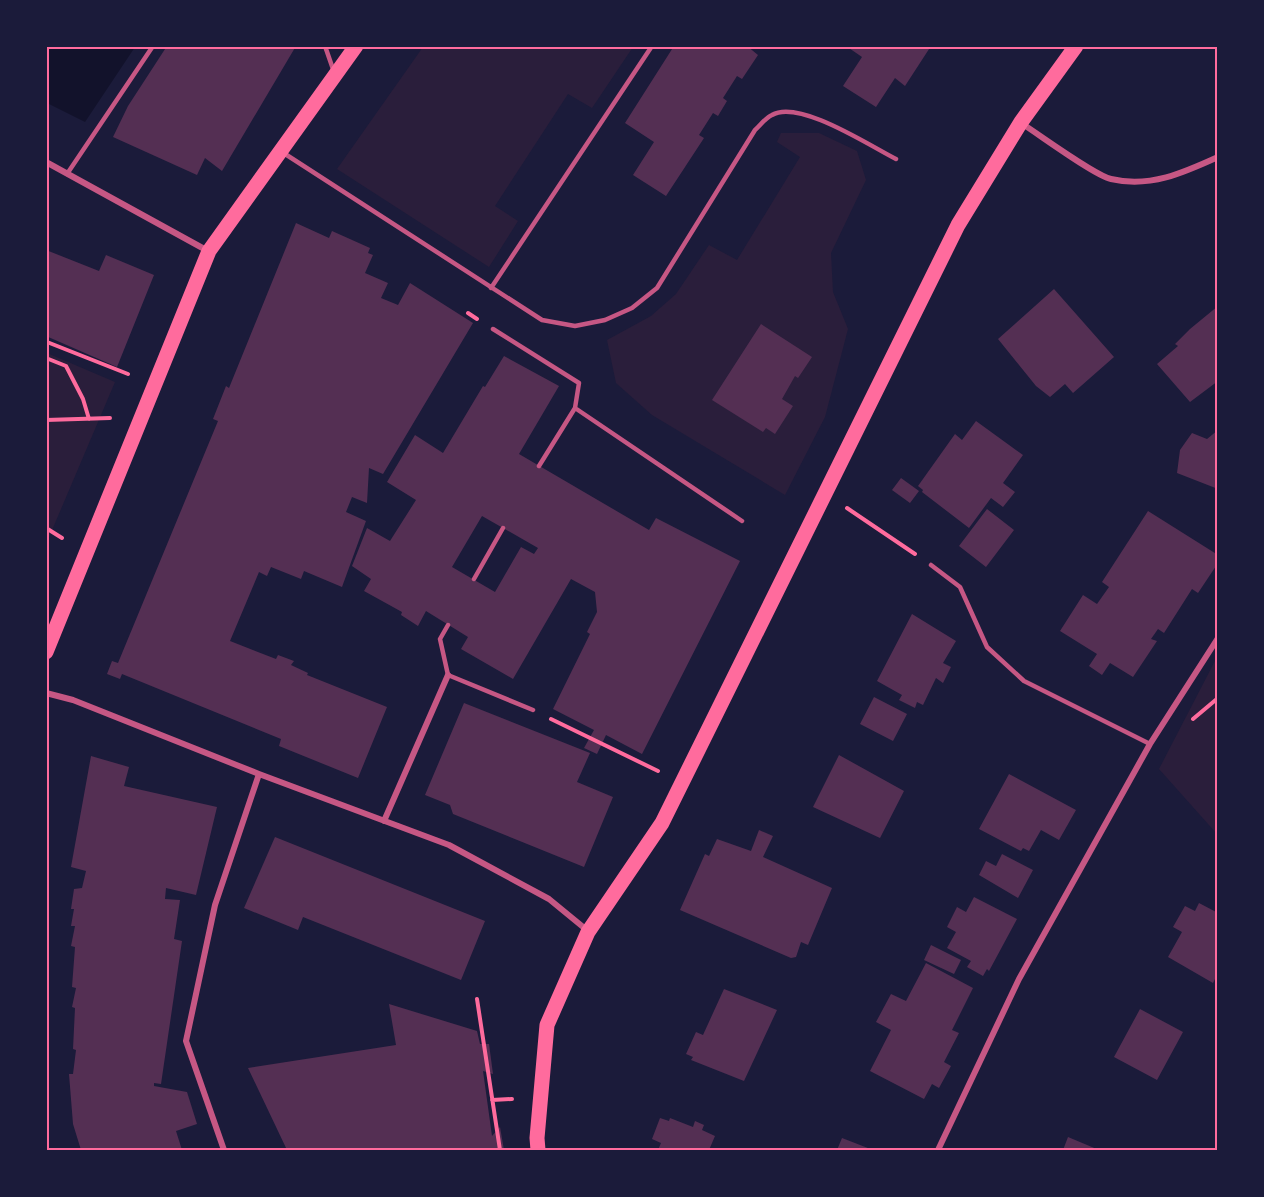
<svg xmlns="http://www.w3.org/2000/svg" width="1264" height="1197" font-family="Commissioner,sans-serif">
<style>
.green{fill:#2a1e3b}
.water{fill:#12122b}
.building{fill:#542f53;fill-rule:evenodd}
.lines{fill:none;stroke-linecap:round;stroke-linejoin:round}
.path{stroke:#ff6b9d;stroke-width:4}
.service{stroke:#c65784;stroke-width:4.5}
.minor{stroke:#c65784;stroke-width:6}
.primary{stroke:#ff6b9d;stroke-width:15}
.neatline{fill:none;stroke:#ff6b9d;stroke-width:2}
</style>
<rect width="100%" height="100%" fill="#1b1b3a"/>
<path class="green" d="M 423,47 L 633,47 L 592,108 L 568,94 L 495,206 L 518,221 L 489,267 L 337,169 Z
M 781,133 L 819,133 L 857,151 L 866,180 L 831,253 L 833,292 L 848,329 L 825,417 L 785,495 L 652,415 L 616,383 L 607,340 L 651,316 L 676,294 L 709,245 L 737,260 L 800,157 L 777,142 Z
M 47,353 L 115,382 L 47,542 Z
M 1217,657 L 1217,834 L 1159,769 Z"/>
<path class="water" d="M 46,47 L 47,46 L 135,47 L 85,122 L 47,103 Z"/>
<path class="building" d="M 167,46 L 296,46 L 222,171 L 205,158 L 197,175 L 113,137 L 128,106 Z
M 674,46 L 747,46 L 758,55 L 742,79 L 737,76 L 723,98 L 727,101 L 718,116 L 713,113 L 699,135 L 704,138 L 666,196 L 633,175 L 654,142 L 625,123 Z
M 846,46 L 931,46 L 905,86 L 895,78 L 876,107 L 843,86 L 862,57 Z
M 296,223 L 329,238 L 332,231 L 370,248 L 368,253 L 373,255 L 365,273 L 388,283 L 381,298 L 398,305 L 410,283 L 473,323 L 383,474 L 369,468 L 367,503 L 352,497 L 346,512 L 366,521 L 342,587 L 304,571 L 301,579 L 271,567 L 267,576 L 259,572 L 230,641 L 276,659 L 278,655 L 294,661 L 291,665 L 308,673 L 307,675 L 387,707 L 358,778 L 279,746 L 281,739 L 122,674 L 120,679 L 107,674 L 112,661 L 118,663 L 218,421 L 213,419 L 226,386 L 229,388 Z
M 46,250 L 99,271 L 106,255 L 154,275 L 117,367 L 46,336 Z
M 1054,289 L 1114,357 L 1073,393 L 1065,384 L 1050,397 L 1036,386 L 998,339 Z
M 1218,306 L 1218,381 L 1190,402 L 1157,364 L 1178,346 L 1175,344 L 1190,329 Z
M 761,324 L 812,357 L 798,378 L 795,376 L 782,399 L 793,406 L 775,434 L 766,428 L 763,432 L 712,400 Z
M 504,356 L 559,386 L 519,454 L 649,530 L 656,518 L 740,561 L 642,754 L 606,735 L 597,754 L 584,748 L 594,730 L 553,709 L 590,634 L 587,632 L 597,612 L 595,592 L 571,579 L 513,679 L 461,649 L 468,637 L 426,611 L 418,626 L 401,615 L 402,612 L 364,591 L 371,579 L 352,566 L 367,528 L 390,541 L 416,500 L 387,482 L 415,435 L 443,453 L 483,386 L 485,387 ZM 482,516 L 538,548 L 534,554 L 521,547 L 495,592 L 452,567 Z
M 976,421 L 1023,455 L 1003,483 L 1015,492 L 1003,507 L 991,498 L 969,528 L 922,492 L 923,490 L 918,486 L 955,434 L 962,440 Z
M 1218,430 L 1218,489 L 1177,473 L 1180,450 L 1192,433 L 1207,439 Z
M 901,478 L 919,491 L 910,503 L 892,490 Z
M 987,509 L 1014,530 L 986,567 L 959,546 Z
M 1148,511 L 1218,555 L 1218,563 L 1198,593 L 1192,589 L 1164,633 L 1158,629 L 1151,639 L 1157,641 L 1133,677 L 1110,663 L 1102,675 L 1089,666 L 1097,654 L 1060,631 L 1083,595 L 1097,604 L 1109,587 L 1102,582 Z
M 912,614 L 956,641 L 943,663 L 951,667 L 943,683 L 936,678 L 923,705 L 917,702 L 915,708 L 899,700 L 902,695 L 877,681 Z
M 874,697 L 907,714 L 893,741 L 860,724 Z
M 464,703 L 590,753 L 577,782 L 613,797 L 584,867 L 453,814 L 450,805 L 425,795 Z
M 839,755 L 904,791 L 880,838 L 813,807 Z
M 91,756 L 129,767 L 124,786 L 217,807 L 196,895 L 166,888 L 165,899 L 180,900 L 174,939 L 182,941 L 161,1084 L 154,1083 L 154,1086 L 187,1092 L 197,1124 L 176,1131 L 182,1150 L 81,1150 L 73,1124 L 69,1074 L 73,1074 L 76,1050 L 73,1049 L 75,1008 L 72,1007 L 76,988 L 72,987 L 75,947 L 71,946 L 75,926 L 71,926 L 74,909 L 71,909 L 74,889 L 82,888 L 86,871 L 71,867 Z
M 1009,774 L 1076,810 L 1059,840 L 1041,830 L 1029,851 L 1023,848 L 1021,851 L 979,829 Z
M 759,830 L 773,836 L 763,857 L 832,888 L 808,945 L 801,942 L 796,957 L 791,958 L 680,910 L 705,854 L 709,856 L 717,839 L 751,851 Z
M 275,837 L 485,921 L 461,980 L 303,917 L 298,930 L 244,908 Z
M 1002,854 L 1033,870 L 1018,898 L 979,875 L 986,861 L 996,866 Z
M 974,897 L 1017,919 L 989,971 L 987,969 L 983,976 L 967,967 L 971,961 L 947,948 L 956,932 L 947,927 L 957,907 L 966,912 Z
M 1199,903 L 1218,913 L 1218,981 L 1215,979 L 1213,983 L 1168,957 L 1182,932 L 1173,927 L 1185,906 L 1195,911 Z
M 931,945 L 961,960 L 954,974 L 924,960 Z
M 926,963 L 973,988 L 952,1030 L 959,1033 L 944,1062 L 951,1066 L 939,1088 L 932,1084 L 924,1099 L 870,1071 L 891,1030 L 876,1022 L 891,994 L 906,1001 Z
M 724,989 L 777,1010 L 744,1081 L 691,1060 L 693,1057 L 686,1054 L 696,1032 L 703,1035 Z
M 389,1004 L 477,1031 L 480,1044 L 489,1044 L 493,1074 L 483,1071 L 492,1136 L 500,1127 L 504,1150 L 287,1150 L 248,1068 L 396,1045 Z
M 1140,1009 L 1183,1032 L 1157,1080 L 1114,1057 Z
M 660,1118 L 669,1121 L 670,1118 L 693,1127 L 695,1121 L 704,1125 L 702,1130 L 715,1136 L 709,1150 L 658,1150 L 661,1143 L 652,1139 Z
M 1068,1137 L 1099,1150 L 1063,1150 Z
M 842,1138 L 873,1150 L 837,1150 Z"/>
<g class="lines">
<path class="path" d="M 468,313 L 477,319
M 47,342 L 128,374
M 46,358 L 66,366 L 83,399 L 89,419
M 46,420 L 110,418
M 847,508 L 915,554
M 46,528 L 62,538
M 551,719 L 658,771
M 1193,719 L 1218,698
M 477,999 L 500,1150
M 492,1100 L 512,1099"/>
<path class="service" d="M 325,46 L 334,72
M 282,152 L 542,320 L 575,326 L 605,320 L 632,308 L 657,288 L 755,130 C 760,126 765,118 772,115 C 799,99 870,146 896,159
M 67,174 L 153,46
M 491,288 L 652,46
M 493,329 L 579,383 L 575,408 L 539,466
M 575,408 L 742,521
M 931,565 L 960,587 L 987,647 L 1024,681 L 1150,744
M 474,579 L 503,528
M 448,625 L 440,639 L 448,675 L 533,710"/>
<path class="minor" d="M 1021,123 C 1040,135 1094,175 1111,179 C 1150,188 1183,173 1218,157
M 46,162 L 208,251
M 46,693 L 73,700 L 259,774 L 449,845 L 549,899 L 588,931
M 384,821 L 448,675
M 224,1150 L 186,1041 L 215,905 L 259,774
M 938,1150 L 1019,979 L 1150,744 L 1218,638"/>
<path class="primary" d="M 46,652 L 209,251 L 356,46
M 538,1150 L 537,1138 L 547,1025 L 588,932 L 662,823 L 958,225 L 1021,122 L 1076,46"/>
</g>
<rect width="1264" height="1197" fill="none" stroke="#1b1b3a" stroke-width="96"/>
<rect x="48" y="48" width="1168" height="1101" class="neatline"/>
</svg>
